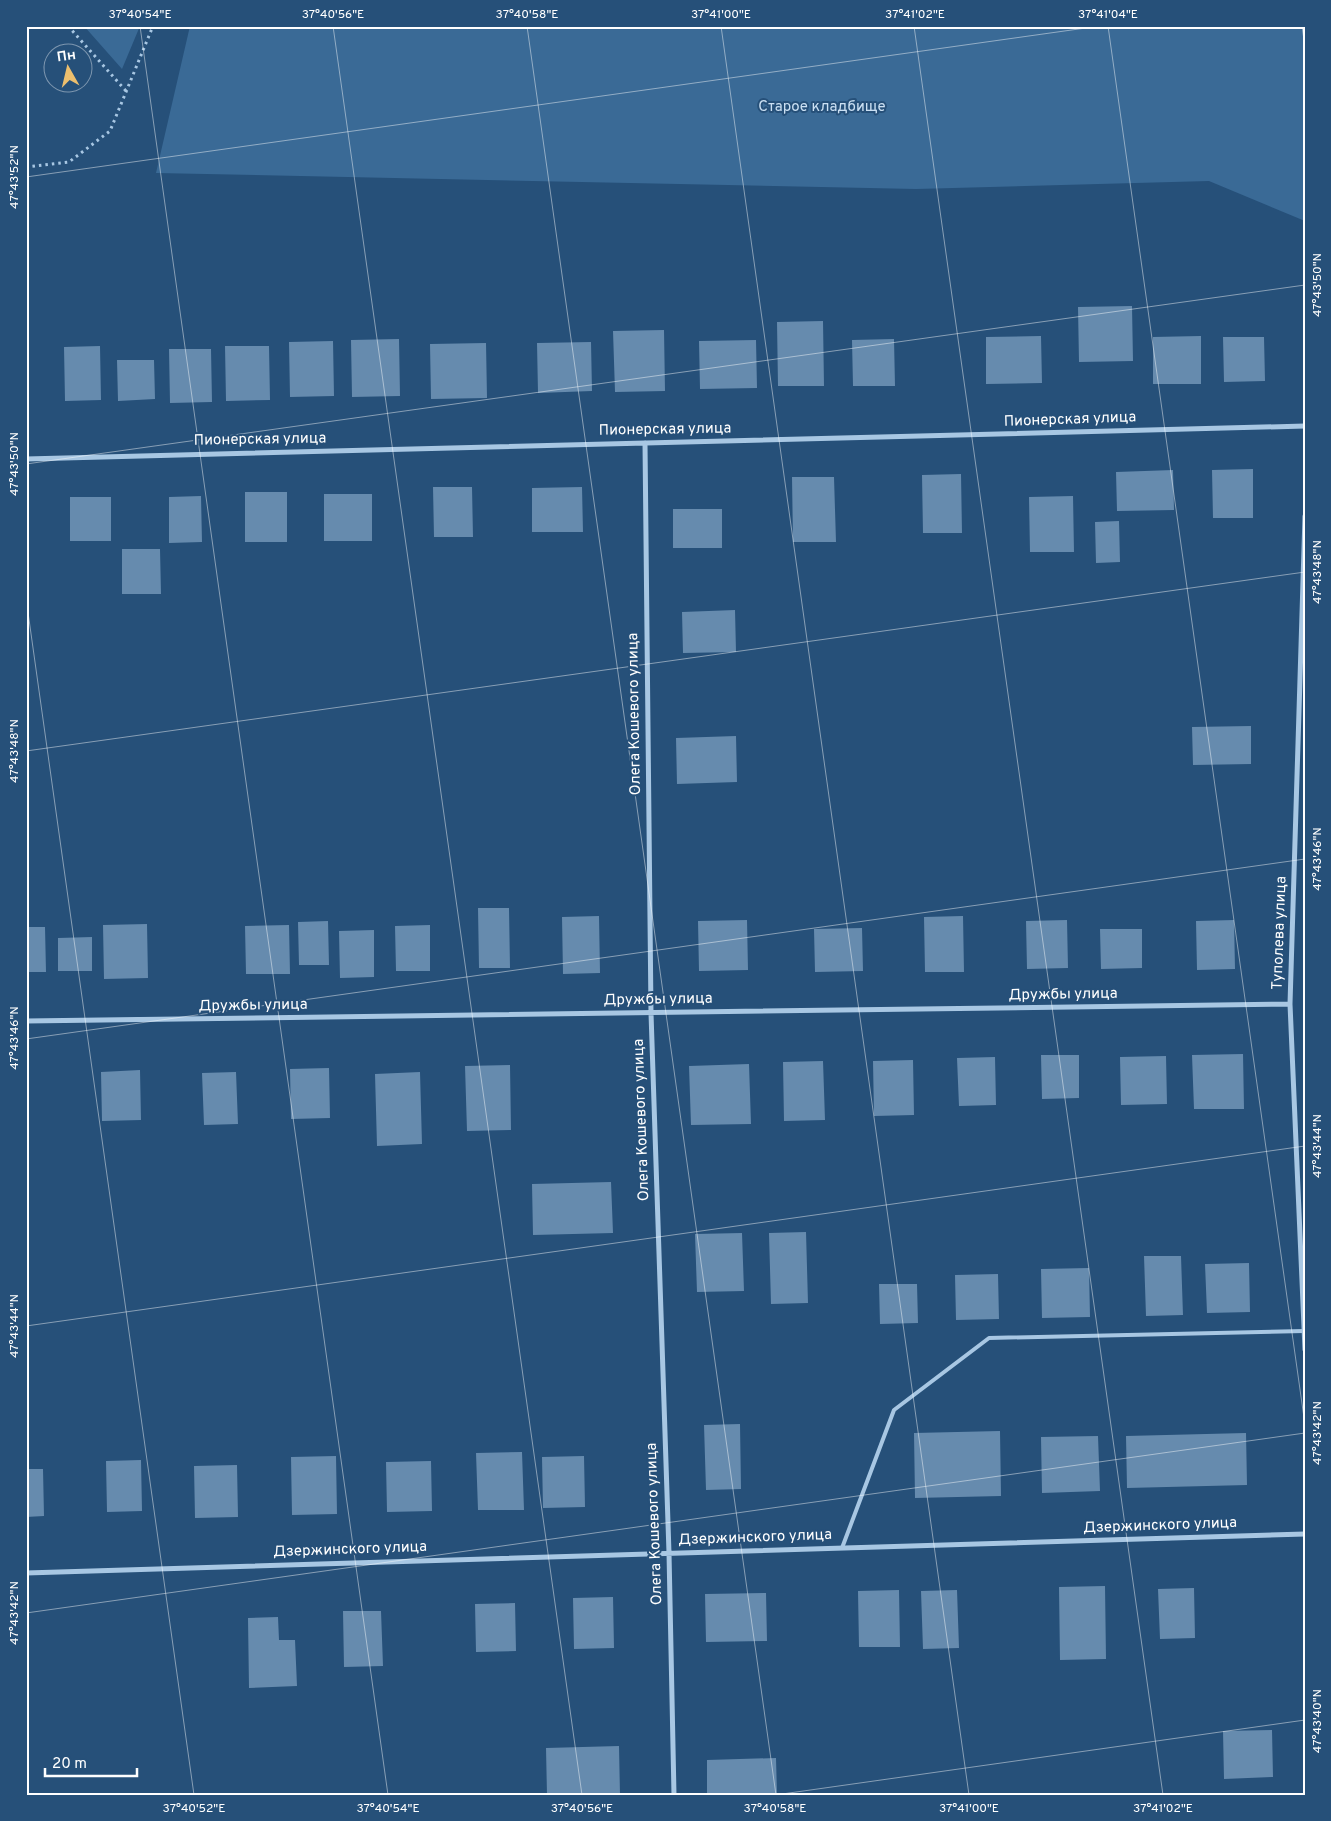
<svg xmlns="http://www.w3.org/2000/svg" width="1331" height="1821" font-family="Overpass,sans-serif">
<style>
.green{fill:#3a6a96}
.building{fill:#668bae}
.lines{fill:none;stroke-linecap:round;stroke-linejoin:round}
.path{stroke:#a8c7e3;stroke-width:3;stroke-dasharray:2.5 4;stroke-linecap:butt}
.lane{stroke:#a8c7e3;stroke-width:4}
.street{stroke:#a8c7e3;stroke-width:5}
.ticks{fill:none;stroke:#fff;stroke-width:1;stroke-opacity:0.45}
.labels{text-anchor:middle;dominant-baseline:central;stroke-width:4;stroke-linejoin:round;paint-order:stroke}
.park-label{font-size:15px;fill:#cbe0f3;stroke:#265079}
.street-label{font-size:15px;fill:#fff;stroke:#265079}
.neatline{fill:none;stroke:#fff;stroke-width:2}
.ticks-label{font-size:12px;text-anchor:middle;fill:#fff}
</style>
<rect width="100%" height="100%" fill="#265079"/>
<path class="green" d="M 84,26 L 140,26 L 122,69 Z
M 190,26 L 1305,26 L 1305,221 L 1209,181 L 916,189 L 156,173 Z"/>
<path class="building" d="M 1132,306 L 1133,361 L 1079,362 L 1078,307 Z
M 823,321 L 824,386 L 778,386 L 777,322 Z
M 664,330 L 665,391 L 615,392 L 613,331 Z
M 1041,336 L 1042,383 L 986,384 L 986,337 Z
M 1201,336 L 1201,384 L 1153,384 L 1153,337 Z
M 1223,337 L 1264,337 L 1265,381 L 1224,382 Z
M 399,339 L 400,396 L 352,397 L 351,340 Z
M 894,339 L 895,386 L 853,386 L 852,340 Z
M 756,340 L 757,388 L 700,389 L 699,341 Z
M 333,341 L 334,396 L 290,397 L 289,342 Z
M 591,342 L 592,391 L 538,393 L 537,343 Z
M 486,343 L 487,398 L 431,399 L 430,344 Z
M 100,346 L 101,400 L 65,401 L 64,347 Z
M 225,346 L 269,346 L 270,400 L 226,401 Z
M 169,349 L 211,349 L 212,402 L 170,403 Z
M 117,360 L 154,360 L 155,399 L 118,401 Z
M 1253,469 L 1253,518 L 1213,518 L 1212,470 Z
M 1173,470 L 1174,510 L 1117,511 L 1116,472 Z
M 961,474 L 962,533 L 923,533 L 922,475 Z
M 792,477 L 834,477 L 836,542 L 793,542 Z
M 433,487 L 472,487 L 473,537 L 434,537 Z
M 582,487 L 583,532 L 532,532 L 532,488 Z
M 245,492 L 287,492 L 287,542 L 245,542 Z
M 324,494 L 372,494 L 372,541 L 324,541 Z
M 201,496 L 202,542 L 169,543 L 169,497 Z
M 1073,496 L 1074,552 L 1030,552 L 1029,497 Z
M 70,497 L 111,497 L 111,541 L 70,541 Z
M 673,509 L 722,509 L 722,548 L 673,548 Z
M 1119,521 L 1120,562 L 1096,563 L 1095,522 Z
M 122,549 L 160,549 L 161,594 L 122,594 Z
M 735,610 L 736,652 L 683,653 L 682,612 Z
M 1251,726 L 1251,764 L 1193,765 L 1192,727 Z
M 736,736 L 737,782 L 677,784 L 676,738 Z
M 478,908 L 509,908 L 510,968 L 479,968 Z
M 599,916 L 600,973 L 563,974 L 562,917 Z
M 963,916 L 964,972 L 925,972 L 924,917 Z
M 747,920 L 748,970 L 699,971 L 698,921 Z
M 1067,920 L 1068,968 L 1027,969 L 1026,921 Z
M 1234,920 L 1235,969 L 1197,970 L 1196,921 Z
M 328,921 L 329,965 L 299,965 L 298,922 Z
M 147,924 L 148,978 L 104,979 L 103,925 Z
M 289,925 L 290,974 L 246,974 L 245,926 Z
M 430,925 L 430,971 L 396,971 L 395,926 Z
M 26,927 L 45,927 L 46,972 L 26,972 Z
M 862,928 L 863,971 L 815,972 L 814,929 Z
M 1100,929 L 1142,929 L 1142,968 L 1101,969 Z
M 374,930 L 374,977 L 340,978 L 339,931 Z
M 92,937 L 92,971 L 58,971 L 58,938 Z
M 1243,1054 L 1244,1109 L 1194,1109 L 1192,1055 Z
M 1041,1055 L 1079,1055 L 1079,1098 L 1042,1099 Z
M 1166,1056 L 1167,1104 L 1121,1105 L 1120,1057 Z
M 995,1057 L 996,1105 L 959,1106 L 957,1058 Z
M 913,1060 L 914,1115 L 874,1116 L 873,1061 Z
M 823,1061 L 825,1120 L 784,1121 L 783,1062 Z
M 749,1064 L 751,1124 L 691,1125 L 689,1066 Z
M 510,1065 L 511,1130 L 467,1131 L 465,1066 Z
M 329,1068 L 330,1118 L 291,1119 L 290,1069 Z
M 140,1070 L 141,1120 L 102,1121 L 101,1072 Z
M 236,1072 L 238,1124 L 204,1125 L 202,1073 Z
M 420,1072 L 422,1144 L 377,1146 L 375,1074 Z
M 611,1182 L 613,1233 L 533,1235 L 532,1184 Z
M 806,1232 L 808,1303 L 771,1304 L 769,1233 Z
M 742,1233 L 744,1291 L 697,1292 L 695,1234 Z
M 1144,1256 L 1181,1256 L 1183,1315 L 1146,1316 Z
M 1249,1263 L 1250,1312 L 1207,1313 L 1205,1264 Z
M 1089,1268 L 1090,1317 L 1042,1318 L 1041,1269 Z
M 998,1274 L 999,1319 L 956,1320 L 955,1275 Z
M 879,1284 L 917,1284 L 918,1323 L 880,1324 Z
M 740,1424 L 741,1489 L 706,1490 L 704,1425 Z
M 1000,1431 L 1001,1496 L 915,1498 L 914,1433 Z
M 1246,1433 L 1247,1485 L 1127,1488 L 1126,1436 Z
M 1098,1436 L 1100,1491 L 1042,1493 L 1041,1437 Z
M 522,1452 L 524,1510 L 478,1510 L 476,1453 Z
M 336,1456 L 337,1514 L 292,1515 L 291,1457 Z
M 584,1456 L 585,1507 L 543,1508 L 542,1457 Z
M 141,1460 L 142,1511 L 107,1512 L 106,1461 Z
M 431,1461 L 432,1511 L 387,1512 L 386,1462 Z
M 237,1465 L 238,1517 L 195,1518 L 194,1466 Z
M 26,1469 L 43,1469 L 44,1516 L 26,1517 Z
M 1105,1586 L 1106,1659 L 1060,1660 L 1059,1587 Z
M 1194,1588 L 1195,1638 L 1160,1639 L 1158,1589 Z
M 899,1590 L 900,1647 L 859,1647 L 858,1591 Z
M 957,1590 L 959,1648 L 923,1649 L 921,1591 Z
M 766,1593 L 767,1641 L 706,1642 L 705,1594 Z
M 613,1597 L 614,1648 L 574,1649 L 573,1598 Z
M 515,1603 L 516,1651 L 476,1652 L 475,1604 Z
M 343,1611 L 381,1611 L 383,1666 L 344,1667 Z
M 278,1617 L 279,1640 L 295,1640 L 297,1686 L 249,1688 L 248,1618 Z
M 1272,1730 L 1273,1777 L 1224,1779 L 1223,1731 Z
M 619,1746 L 620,1795 L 547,1795 L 546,1748 Z
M 776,1758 L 777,1795 L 707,1795 L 707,1760 Z"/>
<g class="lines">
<path class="path" d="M 68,26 L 126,91
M 26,167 L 69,162 L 110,131 L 153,26"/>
<path class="lane" d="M 842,1548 L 894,1410 L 989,1338 L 1304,1331"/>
<path class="street" d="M 645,443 L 651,1013 L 669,1553 L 674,1795
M 26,459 L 1305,426
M 1305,516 L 1290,1004 L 1305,1350
M 26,1021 L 1290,1004
M 26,1573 L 1305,1534"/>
</g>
<path class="ticks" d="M 140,26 L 388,1795M 333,26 L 582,1795M 527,26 L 776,1795M 721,26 L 969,1795M 914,26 L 1163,1795M 1108,26 L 1305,1425M 1302,26 L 1305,47M 26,177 L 1100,26M 26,464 L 1305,285M 26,598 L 194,1795M 26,751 L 1305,572M 26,1039 L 1305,859M 26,1326 L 1305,1146M 26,1613 L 1305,1433M 775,1795 L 1305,1720"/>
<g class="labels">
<g class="park-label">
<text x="822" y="107">Старое кладбище</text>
</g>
<g class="street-label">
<text transform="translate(1070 420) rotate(-2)">Пионерская улица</text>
<text transform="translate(665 430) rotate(-1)">Пионерская улица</text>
<text transform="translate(260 440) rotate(-1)">Пионерская улица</text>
<text transform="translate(635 714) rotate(-91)">Олега Кошевого улица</text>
<text transform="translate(1280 933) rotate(-88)">Туполева улица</text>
<text transform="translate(1063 995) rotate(-1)">Дружбы улица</text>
<text transform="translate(658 1000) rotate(-1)">Дружбы улица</text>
<text transform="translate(253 1006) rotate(-1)">Дружбы улица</text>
<text transform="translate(642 1120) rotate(-92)">Олега Кошевого улица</text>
<text transform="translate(655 1524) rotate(-92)">Олега Кошевого улица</text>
<text transform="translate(1160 1526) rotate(-2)">Дзержинского улица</text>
<text transform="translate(755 1538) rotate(-2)">Дзержинского улица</text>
<text transform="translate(350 1550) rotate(-2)">Дзержинского улица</text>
</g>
</g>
<rect width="1331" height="1821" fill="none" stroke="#265079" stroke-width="55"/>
<g transform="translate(68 68) rotate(352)"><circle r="24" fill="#265079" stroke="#7d96af"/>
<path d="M0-4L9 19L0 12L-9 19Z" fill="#ecbf6e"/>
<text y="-8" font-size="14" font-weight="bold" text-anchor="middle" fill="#ffffff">Пн</text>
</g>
<path d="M45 1768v8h92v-8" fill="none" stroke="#ffffff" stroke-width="2.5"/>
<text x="52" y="1768" font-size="15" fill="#ffffff" stroke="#265079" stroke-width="4" paint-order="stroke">20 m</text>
<rect x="28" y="28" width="1276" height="1766" class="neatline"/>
<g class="ticks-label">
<text x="140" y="18">37°40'54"E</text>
<text x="333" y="18">37°40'56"E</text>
<text x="527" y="18">37°40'58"E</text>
<text x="721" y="18">37°41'00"E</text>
<text x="915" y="18">37°41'02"E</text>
<text x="1108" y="18">37°41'04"E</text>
<text transform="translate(14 177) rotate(-90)" y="4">47°43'52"N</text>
<text transform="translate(1317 285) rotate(-90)" y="4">47°43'50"N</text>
<text transform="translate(14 464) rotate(-90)" y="4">47°43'50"N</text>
<text transform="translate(1317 572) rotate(-90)" y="4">47°43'48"N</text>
<text transform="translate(14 751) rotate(-90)" y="4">47°43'48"N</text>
<text transform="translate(1317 859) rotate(-90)" y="4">47°43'46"N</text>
<text transform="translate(14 1038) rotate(-90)" y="4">47°43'46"N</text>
<text transform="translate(1317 1146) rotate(-90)" y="4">47°43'44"N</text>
<text transform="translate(14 1326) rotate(-90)" y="4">47°43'44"N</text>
<text transform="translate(1317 1433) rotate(-90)" y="4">47°43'42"N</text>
<text transform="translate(14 1613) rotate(-90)" y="4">47°43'42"N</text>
<text transform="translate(1317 1721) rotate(-90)" y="4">47°43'40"N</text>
<text x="194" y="1812">37°40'52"E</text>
<text x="388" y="1812">37°40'54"E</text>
<text x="582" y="1812">37°40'56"E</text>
<text x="775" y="1812">37°40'58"E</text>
<text x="969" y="1812">37°41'00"E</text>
<text x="1163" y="1812">37°41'02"E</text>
</g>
</svg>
